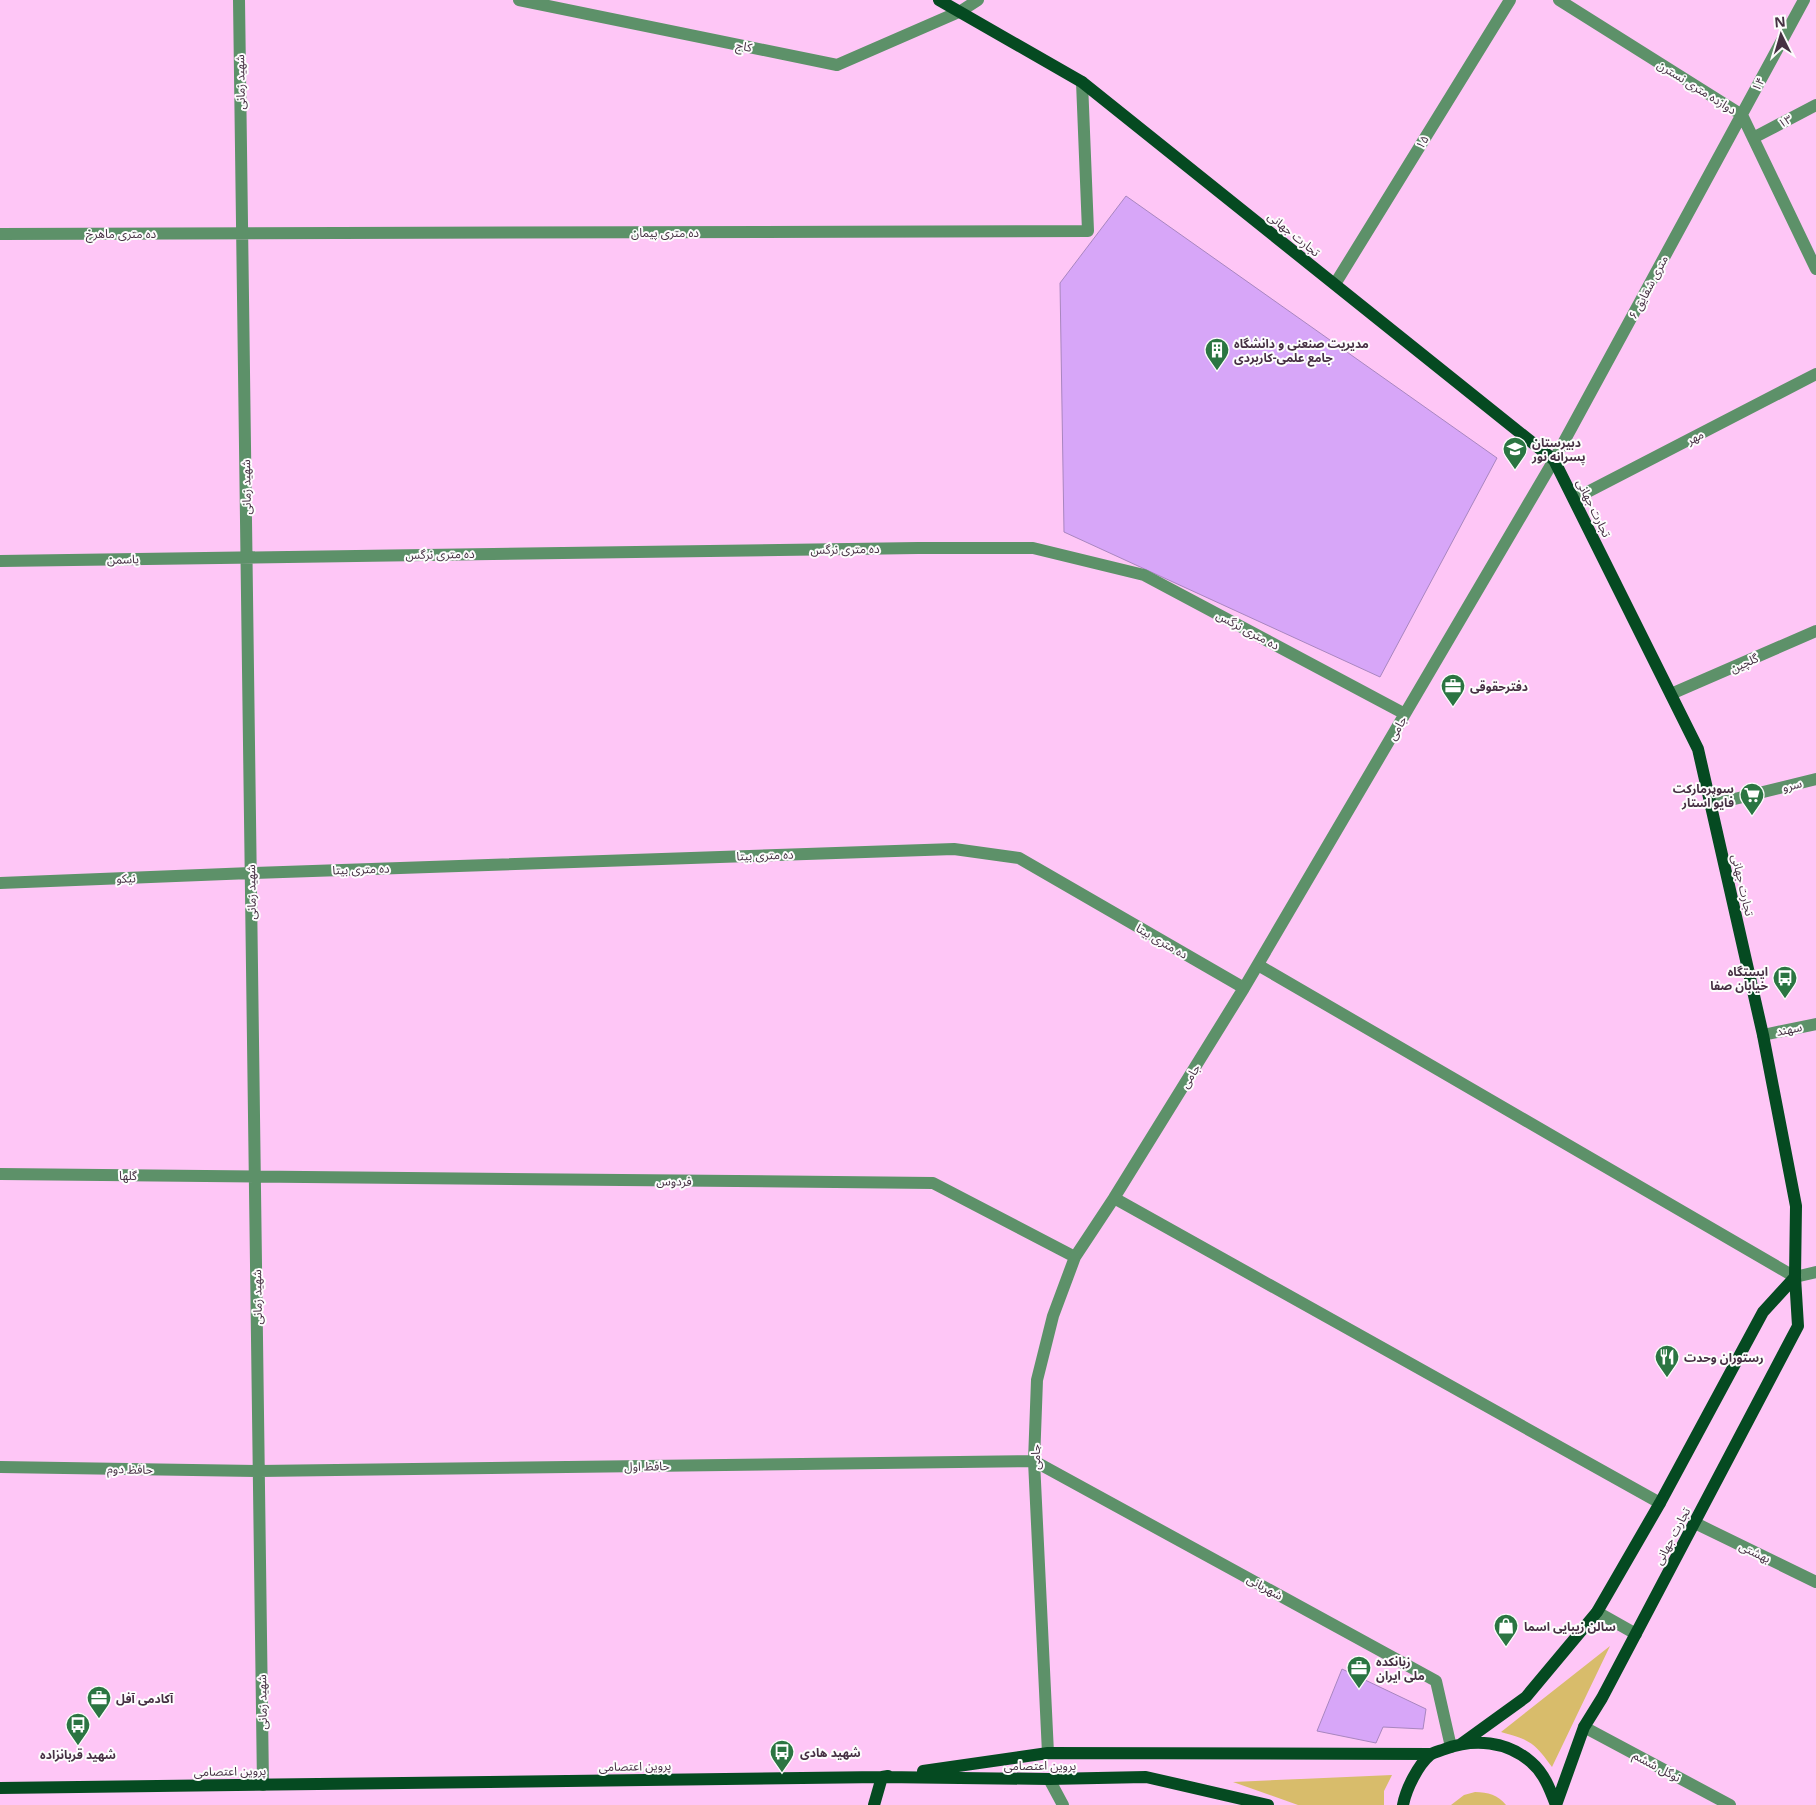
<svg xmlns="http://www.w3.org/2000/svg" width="1816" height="1805" font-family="'Open Sans','Noto Sans Arabic',sans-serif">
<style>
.green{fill:#d8bc6b}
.building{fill:#d7a6f8;stroke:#a886bf}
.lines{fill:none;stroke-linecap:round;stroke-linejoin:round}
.minor{stroke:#5d9169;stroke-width:12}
.major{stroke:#054a21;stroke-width:12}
.labels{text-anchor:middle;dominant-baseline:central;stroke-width:4;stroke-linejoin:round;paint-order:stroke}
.street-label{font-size:12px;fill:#463043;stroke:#fcfcfc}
.poi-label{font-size:12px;font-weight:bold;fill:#463043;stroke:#fcfcfc;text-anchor:start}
</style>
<rect width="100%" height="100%" fill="#fec6f6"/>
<path class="green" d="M 1610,1646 L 1552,1767 C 1534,1742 1530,1740 1501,1732 Z
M 1392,1775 L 1384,1791 L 1384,1805 L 1298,1805 L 1233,1782 Z
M 1475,1792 C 1488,1792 1498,1795 1506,1805 L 1451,1805 L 1464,1795 Z"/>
<path class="building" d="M 1126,196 L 1497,458 L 1380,677 L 1064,532 L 1060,283 Z
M 1342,1669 L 1426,1709 L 1423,1729 L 1383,1727 L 1376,1743 L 1317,1731 Z"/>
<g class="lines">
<path class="minor" d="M 239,0 L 263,1785
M 519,0 L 837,65 L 961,11 L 978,0
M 1559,0 L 1742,115 L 1816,269
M 1753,138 L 1816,105
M 0,234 L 1088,231 L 1082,82
M 1335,284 L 1510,0
M 1574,499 L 1816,374
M 0,561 L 918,548 L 1033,548 L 1144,575 L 1405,714
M 1671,694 L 1816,631
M 1710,805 L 1816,779
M 0,883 L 251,873 L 954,849 L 1019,858 L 1244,988
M 1258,965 L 1795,1277 L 1816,1272
M 1763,1035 L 1816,1024
M 0,1174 L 933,1183 L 1075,1257
M 1114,1198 L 1660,1503
M 0,1467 L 259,1471 L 1034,1461 L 1436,1681 L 1451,1747
M 1695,1523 L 1816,1582
M 1597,1612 L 1636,1634
M 1584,1727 L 1730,1805
M 1048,1753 L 1034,1461 L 1037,1380 L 1053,1316 L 1075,1257 L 1114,1198 L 1244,988 L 1554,460 L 1804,0
M 1049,1779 L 1063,1805"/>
<path class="major" d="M 939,0 L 1082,82 L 1554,460 L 1698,749 L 1763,1035 L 1796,1206 L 1795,1277 L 1798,1326 L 1602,1698 L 1584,1727 L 1556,1805
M 1461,1744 L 1526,1697 L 1597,1612 L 1660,1503 L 1763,1312 L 1795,1277
M 923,1771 L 1048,1753 L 1431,1754
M 0,1788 L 882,1777 L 1049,1779 L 1146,1777 L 1268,1805
M 874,1805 L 882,1777 L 888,1776
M 1403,1805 C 1406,1789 1418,1765 1430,1755 C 1434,1752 1440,1751 1445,1749 C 1474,1738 1507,1741 1531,1762 C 1544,1773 1550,1789 1556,1805"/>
</g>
<defs>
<symbol id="building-pin" viewBox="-11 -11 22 30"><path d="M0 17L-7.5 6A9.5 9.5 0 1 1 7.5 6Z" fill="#2b7542" stroke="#fcfcfc"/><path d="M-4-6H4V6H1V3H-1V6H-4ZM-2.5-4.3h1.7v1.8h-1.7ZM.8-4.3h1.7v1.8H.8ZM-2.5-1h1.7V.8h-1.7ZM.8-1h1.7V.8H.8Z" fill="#fff"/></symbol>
<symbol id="school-pin" viewBox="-11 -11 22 30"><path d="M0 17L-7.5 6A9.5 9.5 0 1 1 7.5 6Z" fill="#2b7542" stroke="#fcfcfc"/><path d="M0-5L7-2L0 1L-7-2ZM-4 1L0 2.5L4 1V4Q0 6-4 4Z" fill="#fff"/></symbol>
<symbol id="office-pin" viewBox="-11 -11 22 30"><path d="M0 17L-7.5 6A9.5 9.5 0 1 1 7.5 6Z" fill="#2b7542" stroke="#fcfcfc"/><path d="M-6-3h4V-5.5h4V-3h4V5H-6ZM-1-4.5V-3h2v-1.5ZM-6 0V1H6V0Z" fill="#fff"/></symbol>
<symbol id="supermarket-pin" viewBox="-11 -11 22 30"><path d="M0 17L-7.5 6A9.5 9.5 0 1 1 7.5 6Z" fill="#2b7542" stroke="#fcfcfc"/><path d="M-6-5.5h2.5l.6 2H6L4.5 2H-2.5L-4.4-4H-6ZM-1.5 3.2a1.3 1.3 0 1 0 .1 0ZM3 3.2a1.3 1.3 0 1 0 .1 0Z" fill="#fff"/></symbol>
<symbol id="bus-pin" viewBox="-11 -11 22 30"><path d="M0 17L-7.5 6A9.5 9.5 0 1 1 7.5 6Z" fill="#2b7542" stroke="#fcfcfc"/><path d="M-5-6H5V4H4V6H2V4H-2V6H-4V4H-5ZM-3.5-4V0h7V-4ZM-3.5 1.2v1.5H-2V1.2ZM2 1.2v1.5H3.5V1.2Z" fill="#fff"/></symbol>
<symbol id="restaurant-pin" viewBox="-11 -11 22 30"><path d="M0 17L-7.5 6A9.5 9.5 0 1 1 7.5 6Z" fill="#2b7542" stroke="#fcfcfc"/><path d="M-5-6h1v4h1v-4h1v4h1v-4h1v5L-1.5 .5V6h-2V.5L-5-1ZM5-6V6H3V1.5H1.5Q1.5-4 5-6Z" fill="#fff"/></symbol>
<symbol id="shop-pin" viewBox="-11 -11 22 30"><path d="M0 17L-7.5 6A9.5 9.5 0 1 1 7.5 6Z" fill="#2b7542" stroke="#fcfcfc"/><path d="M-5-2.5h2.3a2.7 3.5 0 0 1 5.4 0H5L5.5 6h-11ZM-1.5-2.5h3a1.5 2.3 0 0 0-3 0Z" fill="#fff"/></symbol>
</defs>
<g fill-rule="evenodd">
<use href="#building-pin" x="1203" y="336" width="28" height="38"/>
<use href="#school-pin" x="1501" y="435" width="28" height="38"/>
<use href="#office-pin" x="1439" y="672" width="28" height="38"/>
<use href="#supermarket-pin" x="1738" y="781" width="28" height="38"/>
<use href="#bus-pin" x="1771" y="964" width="28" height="38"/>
<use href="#restaurant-pin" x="1653" y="1343" width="28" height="38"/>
<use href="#shop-pin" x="1492" y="1612" width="28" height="38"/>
<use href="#office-pin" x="1345" y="1654" width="28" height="38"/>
<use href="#office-pin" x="85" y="1684" width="28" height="38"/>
<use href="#bus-pin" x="64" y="1711" width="28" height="38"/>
<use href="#bus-pin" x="768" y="1738" width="28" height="38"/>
</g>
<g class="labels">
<g class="street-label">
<text transform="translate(744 46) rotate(11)">کاج</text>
<text transform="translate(240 82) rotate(-91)">شهید زمانی</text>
<text transform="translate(1758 84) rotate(-61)">۱۴</text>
<text transform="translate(1697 87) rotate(32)">دوازده متری نسترن</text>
<text transform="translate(1785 121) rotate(-28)">۱۳</text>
<text transform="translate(1422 142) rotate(-58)">۱۵</text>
<text x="665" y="232">ده متری پیمان</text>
<text x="121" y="233">ده متری ماهرخ</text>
<text transform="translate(1294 234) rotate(39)">تجارت جهانی</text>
<text transform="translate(1648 287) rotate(-62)">۶ متری شقایق</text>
<text transform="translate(1695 437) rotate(-27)">مهر</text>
<text transform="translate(246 487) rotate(-91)">شهید زمانی</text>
<text transform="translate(1594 508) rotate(64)">تجارت جهانی</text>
<text transform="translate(845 549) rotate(-1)">ده متری نرگس</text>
<text transform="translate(440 554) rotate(-1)">ده متری نرگس</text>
<text transform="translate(123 559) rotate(-1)">یاسمن</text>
<text transform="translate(1248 630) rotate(28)">ده متری نرگس</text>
<text transform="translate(1744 663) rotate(-24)">گلچین</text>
<text transform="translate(1397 728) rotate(-60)">جامی</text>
<text transform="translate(1792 785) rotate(-14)">سرو</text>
<text transform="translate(765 855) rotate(-2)">ده متری بیتا</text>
<text transform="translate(361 869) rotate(-2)">ده متری بیتا</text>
<text transform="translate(126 878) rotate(-2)">نیکو</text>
<text transform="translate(1743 885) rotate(77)">تجارت جهانی</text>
<text transform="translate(251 892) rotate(-91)">شهید زمانی</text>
<text transform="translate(1162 941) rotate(30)">ده متری بیتا</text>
<text transform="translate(1789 1029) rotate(-12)">سهند</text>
<text transform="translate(1190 1076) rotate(-58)">جامی</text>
<text x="128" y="1175">گلها</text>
<text transform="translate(674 1181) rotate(1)">فردوس</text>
<text transform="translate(257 1297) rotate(-91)">شهید زمانی</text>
<text transform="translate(1035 1457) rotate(-90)">جامی</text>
<text transform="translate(647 1466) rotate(-1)">حافظ اول</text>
<text transform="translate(130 1469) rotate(1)">حافظ دوم</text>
<text transform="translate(1672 1536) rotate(-62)">تجارت جهانی</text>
<text transform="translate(1755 1552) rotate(26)">بهشتی</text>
<text transform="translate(1265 1587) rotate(29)">شهربانی</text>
<text transform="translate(262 1702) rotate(-91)">شهید زمانی</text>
<text x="1040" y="1765">پروین اعتصامى</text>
<text transform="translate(635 1766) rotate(-1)">پروین اعتصامى</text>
<text transform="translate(1657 1766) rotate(28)">نوگل ششم</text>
<text transform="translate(230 1771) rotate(-1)">پروین اعتصامى</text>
</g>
<g class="poi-label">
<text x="1234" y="343">مدیریت صنعنی و دانشگاه<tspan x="1234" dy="14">جامع علمی-کاربردی</tspan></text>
<text x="1532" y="442">دبیرستان<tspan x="1532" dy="14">پسرانه نور</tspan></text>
<text x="1470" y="686">دفترحقوقی</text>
<text x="1734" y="788" text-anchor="end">سوپرمارکت<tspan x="1734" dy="14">فایو استار</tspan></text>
<text x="1768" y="971" text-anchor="end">ایستگاه<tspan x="1768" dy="14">خیابان صفا</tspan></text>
<text x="1684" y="1357">رستوران وحدت</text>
<text x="1524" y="1626">سالن زیبایی اسما</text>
<text x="1376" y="1661">زبانکده<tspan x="1376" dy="14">ملی ایران</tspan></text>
<text x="116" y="1698">آکادمی آفل</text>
<text x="800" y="1752">شهید هادی</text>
<text x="78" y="1754" text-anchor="middle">شهید قربانزاده</text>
</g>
</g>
<g transform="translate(1781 35) rotate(355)" stroke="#fcfcfc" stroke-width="4" paint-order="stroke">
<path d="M0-4L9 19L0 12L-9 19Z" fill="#463043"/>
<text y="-8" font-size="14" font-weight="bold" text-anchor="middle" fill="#463043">N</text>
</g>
</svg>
